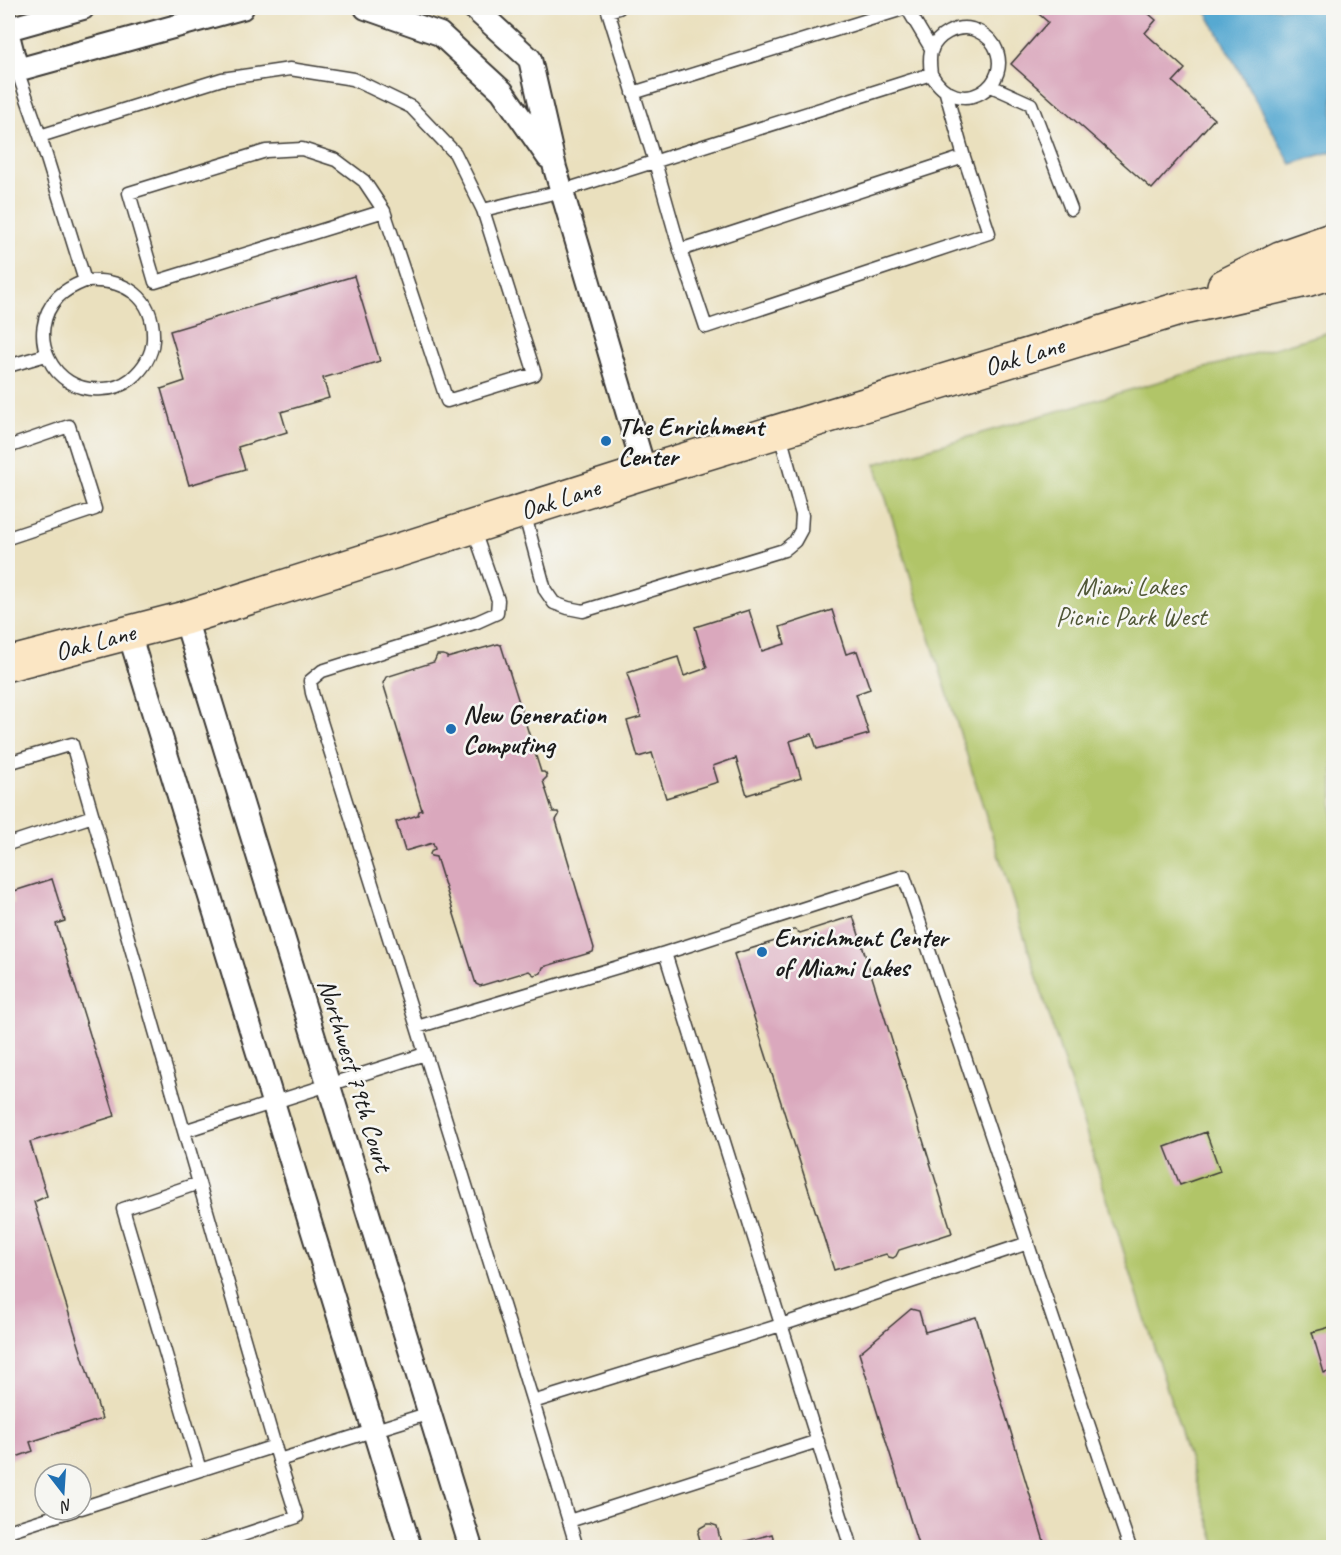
<svg xmlns="http://www.w3.org/2000/svg" width="1341" height="1555" font-family="Caveat,sans-serif">
<style>
.green{fill:#b1c568;stroke:#667042;stroke-width:1.5}
.water{fill:#56a9d1;stroke:#396276;stroke-width:1.5}
.building{fill:#daa8bd}
.lines{fill:none;stroke-linecap:round;stroke-linejoin:round}
.lane-casing{stroke:#3b3934;stroke-width:15}
.street-casing{stroke:#3b3934;stroke-width:26}
.secondary-casing{stroke:#3b3934;stroke-width:36}
.lane{stroke:#fff;stroke-width:12}
.street{stroke:#fff;stroke-width:22}
.secondary{stroke:#fbe6c4;stroke-width:33}
.poi-dot{fill:#1f6fb2;stroke:#f6f6f2;stroke-width:2}
.labels{text-anchor:middle;dominant-baseline:central;stroke-width:5;stroke-linejoin:round;paint-order:stroke}
.street-label{font-size:26px;fill:#1c1c1c;stroke:#f6f6f2}
.poi-label{font-size:26px;font-weight:bold;fill:#1c1c1c;stroke:#f6f6f2;text-anchor:start}
.park-label{font-size:26px;fill:#505737;stroke:#f6f6f2}
</style>
<rect width="100%" height="100%" fill="#f6f6f2"/>
<filter id="ink" filterUnits="userSpaceOnUse"><feTurbulence type="fractalNoise" baseFrequency=".0167" numOctaves="2"/><feDisplacementMap in="SourceGraphic" scale="12" xChannelSelector="R" yChannelSelector="G"/><feConvolveMatrix kernelMatrix="1 2 1 2 8 2 1 2 1" color-interpolation-filters="sRGB"/></filter>
<filter id="wash" filterUnits="userSpaceOnUse"><feTurbulence type="fractalNoise" baseFrequency=".008" numOctaves="4" result="noise"/><feDisplacementMap in="SourceGraphic" scale="24" xChannelSelector="R" yChannelSelector="G"/><feGaussianBlur stdDeviation="1.35" result="paint"/><feColorMatrix in="noise" values="0 0 0 0 0 0 0 0 0 0 0 0 0 0 0 0 0 1.4 0 .05"/><feComposite in="paint" operator="in"/></filter>
<g filter="url(#wash)">
<rect width="100%" height="100%" fill="#eae0be"/>
<path class="green" d="M 1333,331 L 1333,1547 L 1217,1547 L 875,464 Z"/>
<path class="water" d="M 1204,8 L 1333,8 L 1333,151 L 1291,164 Z"/>
<g id="blocks">
<path class="building" d="M 1034,8 L 1142,8 L 1156,20 L 1145,33 L 1185,69 L 1173,82 L 1214,119 L 1152,189 L 1011,64 L 1048,22 L 1033,9 Z
M 354,276 L 380,361 L 323,378 L 329,398 L 281,412 L 287,432 L 238,447 L 245,469 L 189,485 L 161,389 L 185,381 L 170,331 Z
M 749,610 L 762,651 L 785,644 L 780,627 L 832,610 L 846,654 L 857,651 L 870,689 L 856,694 L 869,734 L 817,749 L 812,734 L 790,741 L 801,778 L 747,795 L 736,758 L 713,766 L 718,782 L 666,798 L 652,753 L 638,757 L 627,721 L 641,717 L 627,673 L 678,657 L 684,676 L 707,668 L 695,627 Z
M 498,644 L 501,645 L 541,772 L 544,772 L 546,774 L 547,777 L 543,781 L 553,812 L 558,812 L 559,815 L 556,820 L 594,948 L 593,952 L 543,967 L 541,973 L 538,974 L 534,975 L 529,971 L 480,986 L 476,984 L 436,857 L 431,856 L 430,854 L 432,850 L 435,849 L 433,843 L 405,851 L 396,822 L 418,815 L 419,811 L 422,810 L 383,683 L 386,677 L 434,662 L 437,655 L 443,655 L 447,656 L 447,658 Z
M 52,879 L 65,921 L 56,924 L 115,1116 L 30,1142 L 47,1196 L 34,1202 L 102,1419 L 30,1442 L 33,1451 L 8,1460 L 8,905 L 14,903 L 11,892 Z
M 853,916 L 952,1233 L 899,1250 L 896,1256 L 893,1258 L 889,1257 L 886,1254 L 834,1270 L 734,954 L 788,937 L 789,932 L 793,930 L 795,930 L 800,933 Z
M 1206,1132 L 1220,1171 L 1180,1185 L 1165,1147 Z
M 911,1309 L 919,1311 L 925,1332 L 976,1317 L 1046,1548 L 919,1548 L 859,1353 Z
M 1334,1326 L 1334,1371 L 1324,1373 L 1312,1332 Z
M 707,1524 L 711,1524 L 717,1526 L 722,1548 L 702,1548 L 698,1533 L 700,1528 Z
M 772,1534 L 776,1548 L 724,1548 L 724,1547 Z"/>
</g>
</g>
<g filter="url(#ink)">
<use href="#blocks" fill-opacity="0" stroke="#3b3934" stroke-width="1.5"/>
<g class="lines">
<defs>
<path id="lane" d="M 619,8 L 608,11 L 655,162 L 680,250
M 907,8 L 932,50
M 14,71 L 17,70 L 40,136
M 991,86 L 1031,104 L 1071,209
M 633,93 L 906,8
M 946,93 L 964,157 L 680,250 L 706,327 L 989,233 L 964,157
M 384,211 L 155,282 L 129,193 L 266,151 L 302,149 L 336,160 L 364,181 L 384,211 L 447,401 L 535,374 L 483,210
M 85,281 C 75,285 66,289 58,297 C 24,333 52,394 102,389 C 113,389 123,385 131,379 C 143,369 152,355 153,340 C 155,297 125,278 85,281 L 40,136 L 222,79 L 290,69 L 353,79 L 411,107 L 455,153 L 483,210 L 562,191 L 931,74 C 930,66 929,59 931,51 C 937,35 956,25 972,29 C 981,32 989,37 994,45 C 1016,84 959,123 931,74
M 8,366 L 46,355
M 8,447 L 69,426 L 95,509 L 8,538
M 524,512 L 545,590 L 554,603 L 568,608 L 583,611 L 784,550 L 795,541 L 801,530 L 802,515 L 779,431
M 473,528 L 498,600 L 497,613 L 477,622 L 322,671 L 310,681 L 312,693 L 417,1027 L 665,953 L 851,1548
M 8,763 L 72,744 L 279,1460
M 8,844 L 93,816
M 665,953 L 904,876 L 1130,1548
M 417,1027 L 533,1402
M 184,1131 L 425,1054
M 199,1183 L 123,1209 L 200,1470
M 81,1508 L 275,1446
M 569,1521 L 818,1441
M 8,1531 L 74,1510
M 203,1548 L 297,1517 L 279,1460 L 430,1413
M 577,1548 L 533,1402 L 781,1325 L 1028,1243"/>
<path id="street" d="M 366,8 L 440,34 L 502,91 L 548,157
M 474,8 L 530,59 L 555,168 L 645,472
M 8,29 L 83,8
M 8,35 L 17,70 L 242,8
M 185,618 L 471,1548
M 129,633 L 410,1548"/>
<path id="secondary" d="M 1224,286 L 1280,258 L 1334,239
M 8,664 L 185,618 L 645,472 L 1179,309 L 1306,280 L 1334,271"/>
</defs>
<use href="#lane" class="lane-casing"/>
<use href="#street" class="street-casing"/>
<use href="#secondary" class="secondary-casing"/>
<use href="#lane" class="lane"/>
<use href="#street" class="street"/>
<use href="#secondary" class="secondary"/>
</g>
</g>
<g class="poi-dot">
<circle cx="606" cy="441" r="6"/>
<circle cx="451" cy="729" r="6"/>
<circle cx="762" cy="952" r="6"/>
</g>
<g class="labels">
<g class="street-label">
<text transform="translate(1024 356) rotate(-17)">Oak Lane</text>
<text transform="translate(560 499) rotate(-18)">Oak Lane</text>
<text transform="translate(95 642) rotate(-15)">Oak Lane</text>
<text transform="translate(355 1075) rotate(73)">Northwest 79th Court</text>
</g>
<g class="poi-label">
<text x="618" y="426">The Enrichment<tspan x="618" dy="30">Center</tspan></text>
<text x="463" y="714">New Generation<tspan x="463" dy="30">Computing</tspan></text>
<text x="774" y="937">Enrichment Center<tspan x="774" dy="30">of Miami Lakes</tspan></text>
</g>
<g class="park-label">
<text x="1131" y="586">Miami Lakes<tspan x="1131" dy="30">Picnic Park West</tspan></text>
</g>
</g>
<rect width="1341" height="1555" fill="none" stroke="#f6f6f2" stroke-width="30"/>
<g transform="translate(63 1492) rotate(163)"><circle r="28" fill="#f6f6f2" stroke="#9f9f9c" stroke-width="1.5"/>
<path d="M0-4.5L10 22L0 15L-10 22Z" fill="#1f6fb2"/>
<text y="-9" font-size="16" font-weight="bold" text-anchor="middle" fill="#1c1c1c">N</text>
</g>
</svg>
